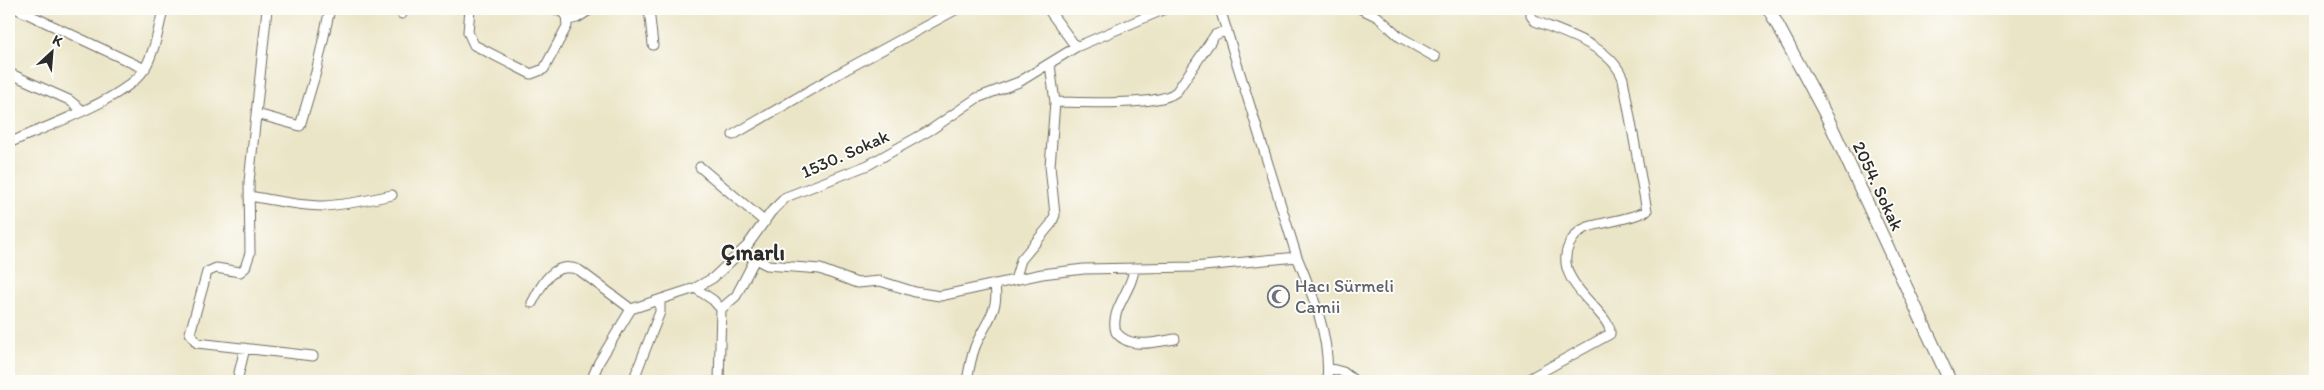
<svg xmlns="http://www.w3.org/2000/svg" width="2324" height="390" font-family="Itim,sans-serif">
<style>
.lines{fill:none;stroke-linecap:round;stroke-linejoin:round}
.street-casing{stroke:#6e6c62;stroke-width:11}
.secondary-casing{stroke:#6e6c62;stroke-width:14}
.street{stroke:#fff;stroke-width:9}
.secondary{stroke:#fff;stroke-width:12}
.labels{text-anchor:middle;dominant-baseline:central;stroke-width:4;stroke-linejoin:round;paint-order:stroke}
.street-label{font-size:18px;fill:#2b2b2b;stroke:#fdfcf7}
.worship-label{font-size:18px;fill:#5b616d;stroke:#fdfcf7;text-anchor:start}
.district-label{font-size:22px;font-weight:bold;fill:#2b2b2b;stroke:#fdfcf7}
</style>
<rect width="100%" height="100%" fill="#fdfcf7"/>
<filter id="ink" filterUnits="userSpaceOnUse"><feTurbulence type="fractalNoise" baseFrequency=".02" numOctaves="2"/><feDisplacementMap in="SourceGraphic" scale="10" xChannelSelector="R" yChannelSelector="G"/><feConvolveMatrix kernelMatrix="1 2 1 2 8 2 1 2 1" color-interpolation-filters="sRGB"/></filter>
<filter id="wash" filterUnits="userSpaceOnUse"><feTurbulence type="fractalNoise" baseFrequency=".0096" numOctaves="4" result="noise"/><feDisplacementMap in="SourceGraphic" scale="20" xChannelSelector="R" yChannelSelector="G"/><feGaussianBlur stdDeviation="1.12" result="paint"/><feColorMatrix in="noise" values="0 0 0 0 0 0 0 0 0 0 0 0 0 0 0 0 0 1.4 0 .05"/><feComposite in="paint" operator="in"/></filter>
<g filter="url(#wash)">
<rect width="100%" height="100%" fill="#ebe5c7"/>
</g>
<g filter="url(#ink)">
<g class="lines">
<defs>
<path id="street" d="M 17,9 L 145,69
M 267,9 L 249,182 L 250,253 L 245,268 L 240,272 L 216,268 L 207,272 L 190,333 L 197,343 L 313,356
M 470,9 L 468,32 L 474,45 L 531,74 L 544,69 L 567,26 L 566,15 L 556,9
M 649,9 L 653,45
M 1048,9 L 1076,47
M 1220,9 L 1297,257
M 1361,9 L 1378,17 L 1400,37 L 1435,57
M 402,14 L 402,9
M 568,20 L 577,18 L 591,9
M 9,73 L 69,100 L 82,110
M 1055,102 C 1079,102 1162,107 1177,91 L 1215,35 L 1227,30
M 257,114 L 300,126 L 316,72 L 330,9
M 733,135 L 845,70 L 957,9
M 9,143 C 41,128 129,98 145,68 C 155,50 159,28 163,9
M 700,167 L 765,222
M 249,196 C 274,200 298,206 323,206 C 346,205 369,200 392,195
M 741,252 L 767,265 L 820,269 L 857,283 L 880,281 L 915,292 L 940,296 L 1042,274 L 1084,269 L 1194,267 L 1297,257 C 1313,295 1331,339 1327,381
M 1134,268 C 1133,290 1109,310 1116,332 C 1129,350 1156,342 1175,339
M 1015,280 L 1021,260 L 1051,224 L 1055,215 L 1050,166 L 1055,102 L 1050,65
M 695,288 L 713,300 L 721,309 L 719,381
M 532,303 C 542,283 554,260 579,270 L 631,309
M 721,309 L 736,296 L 755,259
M 1328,368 L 1343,372 L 1355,381
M 237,381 L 245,348
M 591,381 L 599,362 L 631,309 L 695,288 L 713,278 L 747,246 L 771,212 L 786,197 L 868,165 L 932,129 L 977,98 L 1019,82 L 1076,47 L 1165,9
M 633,381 L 660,312 L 660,300
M 967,381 C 969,369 971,358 975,347 C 983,326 1002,308 994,284
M 1525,381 L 1610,334 C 1613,313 1551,283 1569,245 C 1573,237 1579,230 1588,227 C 1608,221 1627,220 1647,211 L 1623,79 C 1611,46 1566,34 1535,21 L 1531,16 L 1531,9"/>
<path id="secondary" d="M 1769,9 L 1828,119 L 1950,381"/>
</defs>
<use href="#street" class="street-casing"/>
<use href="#secondary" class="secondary-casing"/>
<use href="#street" class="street"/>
<use href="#secondary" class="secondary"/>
</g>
</g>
<defs>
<symbol id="mosque-ring" viewBox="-11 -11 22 22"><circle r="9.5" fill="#fdfcf7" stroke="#6b7280" stroke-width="1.5"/><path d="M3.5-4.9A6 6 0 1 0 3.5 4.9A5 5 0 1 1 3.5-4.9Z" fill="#6b7280"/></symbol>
</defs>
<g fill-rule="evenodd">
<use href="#mosque-ring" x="1266" y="284" width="25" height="25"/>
</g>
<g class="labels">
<g class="street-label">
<text transform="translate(845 154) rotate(-24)">1530. Sokak</text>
<text transform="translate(1878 186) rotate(65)">2054. Sokak</text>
</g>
<g class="worship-label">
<text x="1295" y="286">Hacı Sürmeli<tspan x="1295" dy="21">Camii</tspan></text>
</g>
<g class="district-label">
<text x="753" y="252">Çınarlı</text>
</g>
</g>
<rect width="2324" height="390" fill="none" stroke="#fdfcf7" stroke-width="30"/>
<g transform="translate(52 52) rotate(26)" stroke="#fdfcf7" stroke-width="4" paint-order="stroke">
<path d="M0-4L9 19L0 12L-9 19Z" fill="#2b2b2b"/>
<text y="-8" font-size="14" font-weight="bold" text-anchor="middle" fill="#2b2b2b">K</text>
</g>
</svg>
